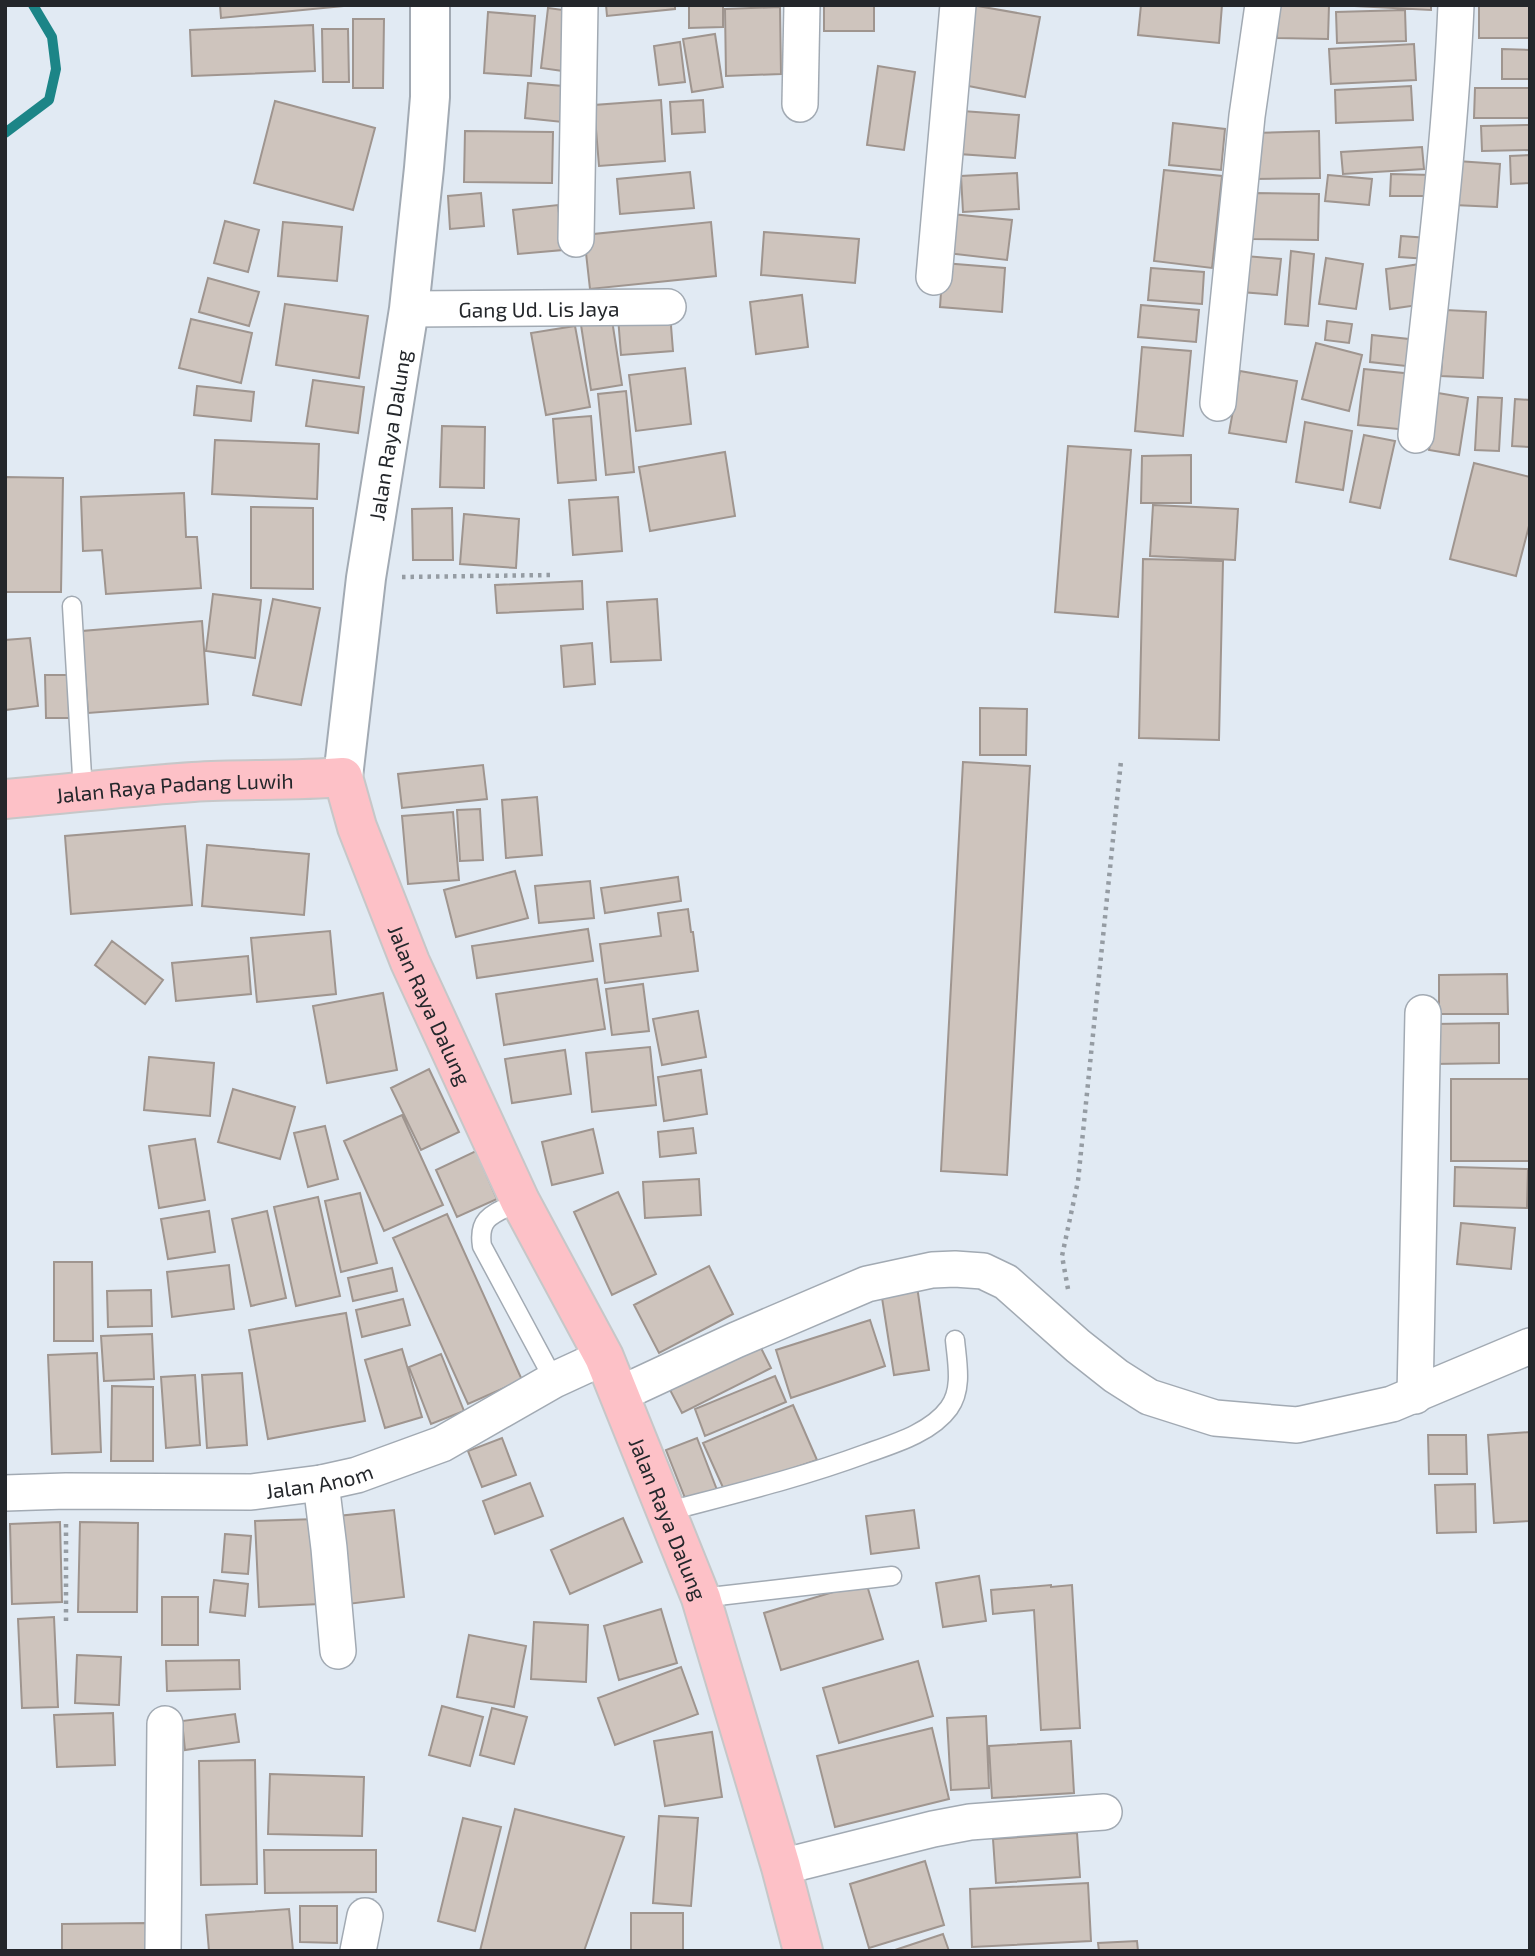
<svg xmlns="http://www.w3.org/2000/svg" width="1535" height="1956" font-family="'Exo 2',sans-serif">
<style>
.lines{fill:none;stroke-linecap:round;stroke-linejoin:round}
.stream{stroke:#1c8587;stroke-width:10}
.building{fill:#cec4bd;stroke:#9f958f;stroke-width:2}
.service-casing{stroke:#a2aab3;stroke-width:21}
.minor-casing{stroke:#a2aab3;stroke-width:38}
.tertiary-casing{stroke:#a2aab3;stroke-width:42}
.primary-casing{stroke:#c6c7c8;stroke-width:42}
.path{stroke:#959ca3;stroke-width:4.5;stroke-dasharray:3.5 5;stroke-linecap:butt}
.service{stroke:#fff;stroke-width:18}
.minor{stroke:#fff;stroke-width:35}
.tertiary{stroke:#fff;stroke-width:38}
.primary{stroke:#fdc1c7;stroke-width:38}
.labels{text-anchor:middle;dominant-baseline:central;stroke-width:5;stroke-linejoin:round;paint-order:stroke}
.street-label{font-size:21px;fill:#24272b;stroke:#e1eaf3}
</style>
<rect width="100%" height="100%" fill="#e1eaf3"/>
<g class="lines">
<path class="stream" d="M 5,133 L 49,100 L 56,69 L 52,37 L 33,5"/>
</g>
<path class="building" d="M 220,5 L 354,5 L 221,18 Z
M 606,5 L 675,5 L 675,9 L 607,16 Z
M 689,5 L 723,5 L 723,27 L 689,28 Z
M 824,5 L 874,5 L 874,31 L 824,31 Z
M 972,5 L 1040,17 L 1025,97 L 958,84 Z
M 1141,5 L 1222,5 L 1219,43 L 1138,35 Z
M 1278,5 L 1329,5 L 1328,39 L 1277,38 Z
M 1335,5 L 1431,5 L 1431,10 Z
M 1479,5 L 1530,5 L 1530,38 L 1479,38 Z
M 780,7 L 781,74 L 726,76 L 725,9 Z
M 548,8 L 578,12 L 570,72 L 541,68 Z
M 1405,10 L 1406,41 L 1337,43 L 1336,12 Z
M 488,12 L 535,16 L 531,76 L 484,73 Z
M 353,19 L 384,19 L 383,88 L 353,88 Z
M 313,25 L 315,71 L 192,76 L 190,30 Z
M 322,29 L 348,29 L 349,82 L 323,82 Z
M 715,34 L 723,87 L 692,92 L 683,39 Z
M 680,42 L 685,82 L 659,85 L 654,46 Z
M 1414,44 L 1416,80 L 1331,84 L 1329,49 Z
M 1502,49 L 1530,50 L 1530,79 L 1502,79 Z
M 878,66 L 915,72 L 904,150 L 867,145 Z
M 528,83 L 575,87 L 572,123 L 525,118 Z
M 1411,86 L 1413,120 L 1336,123 L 1335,90 Z
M 1475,88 L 1530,88 L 1530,118 L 1474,118 Z
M 661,100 L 665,161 L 599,166 L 594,105 Z
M 703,100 L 705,132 L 672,134 L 670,102 Z
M 275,101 L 375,128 L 353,210 L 254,183 Z
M 962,111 L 1019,115 L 1015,158 L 959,154 Z
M 1173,123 L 1225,129 L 1221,170 L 1169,165 Z
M 1530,125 L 1530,150 L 1482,151 L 1481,126 Z
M 465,131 L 553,132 L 552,183 L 464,182 Z
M 1319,131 L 1320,178 L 1253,179 L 1252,133 Z
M 1422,147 L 1424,169 L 1343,174 L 1341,152 Z
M 1530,155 L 1530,183 L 1511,184 L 1510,156 Z
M 1457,161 L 1500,164 L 1497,207 L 1454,205 Z
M 1164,170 L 1222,176 L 1212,268 L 1154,261 Z
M 690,172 L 694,208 L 620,214 L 617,179 Z
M 1017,173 L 1019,209 L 963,212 L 961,176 Z
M 1391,174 L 1432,175 L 1431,196 L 1390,196 Z
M 1328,175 L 1372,179 L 1369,205 L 1325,201 Z
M 481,193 L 484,226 L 450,229 L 448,196 Z
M 1253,193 L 1319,194 L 1318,240 L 1252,239 Z
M 558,205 L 563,250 L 518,254 L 513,210 Z
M 951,214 L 1012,220 L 1007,260 L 947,253 Z
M 225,221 L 259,230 L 248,272 L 214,263 Z
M 283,222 L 342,227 L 337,281 L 278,276 Z
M 711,222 L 716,276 L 590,289 L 584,235 Z
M 764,232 L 859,239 L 855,283 L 761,275 Z
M 1401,236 L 1429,238 L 1428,259 L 1399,257 Z
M 1291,251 L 1314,254 L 1308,326 L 1285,324 Z
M 1245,256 L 1281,259 L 1277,295 L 1241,292 Z
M 1326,258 L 1363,264 L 1356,309 L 1319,304 Z
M 943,263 L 1005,268 L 1002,312 L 940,307 Z
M 1420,264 L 1425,304 L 1390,309 L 1386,269 Z
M 1151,268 L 1204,272 L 1202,304 L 1148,300 Z
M 208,278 L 259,292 L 249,326 L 199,312 Z
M 802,295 L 808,347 L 756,354 L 750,302 Z
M 285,304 L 368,316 L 359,378 L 276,365 Z
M 1141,305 L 1199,310 L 1196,342 L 1138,337 Z
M 1445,310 L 1486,312 L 1483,378 L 1441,376 Z
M 670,313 L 673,351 L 621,355 L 618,317 Z
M 191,319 L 252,333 L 241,383 L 179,368 Z
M 612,320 L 622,385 L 591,390 L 581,325 Z
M 1327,321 L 1352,324 L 1349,343 L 1325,340 Z
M 575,326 L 590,407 L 546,415 L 531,333 Z
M 1372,335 L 1418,340 L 1415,367 L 1370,362 Z
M 1316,343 L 1362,355 L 1349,411 L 1302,399 Z
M 1142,347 L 1191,351 L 1183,436 L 1135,431 Z
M 685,368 L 691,424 L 636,431 L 629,375 Z
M 1364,369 L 1413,374 L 1408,430 L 1358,425 Z
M 1240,371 L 1297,381 L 1286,442 L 1229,433 Z
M 313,380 L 364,387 L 358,433 L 306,426 Z
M 197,386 L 254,392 L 251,421 L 194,415 Z
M 626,391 L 634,472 L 606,475 L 598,394 Z
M 1438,393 L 1468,398 L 1459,455 L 1429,450 Z
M 1478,397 L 1502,398 L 1499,451 L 1475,450 Z
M 1515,399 L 1530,400 L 1530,447 L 1512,446 Z
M 591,416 L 596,480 L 558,483 L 553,419 Z
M 1305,422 L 1352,431 L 1343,490 L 1296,482 Z
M 442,426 L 485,427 L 484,488 L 440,487 Z
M 1364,435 L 1395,441 L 1380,508 L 1350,502 Z
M 215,440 L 319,444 L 317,499 L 212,494 Z
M 1068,446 L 1131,450 L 1118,617 L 1055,612 Z
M 725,452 L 735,516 L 650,531 L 639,467 Z
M 1191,455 L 1191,503 L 1141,503 L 1142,456 Z
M 1474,463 L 1530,477 L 1530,522 L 1516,576 L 1450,559 Z
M 5,477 L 63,478 L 61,592 L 5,592 Z
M 184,493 L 186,537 L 197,537 L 201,588 L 106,594 L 102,550 L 83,551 L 81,497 Z
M 618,497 L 622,551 L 573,555 L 569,500 Z
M 1153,505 L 1238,509 L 1235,560 L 1150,556 Z
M 251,507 L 313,508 L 313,589 L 251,588 Z
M 452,508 L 453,560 L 413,560 L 412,509 Z
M 464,514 L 519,519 L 516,568 L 460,564 Z
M 1143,559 L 1223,561 L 1219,740 L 1139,738 Z
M 582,581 L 583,609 L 497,613 L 495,585 Z
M 213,594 L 261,600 L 255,658 L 206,651 Z
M 273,599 L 320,608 L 301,705 L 253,695 Z
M 657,599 L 661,660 L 611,662 L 607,602 Z
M 202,621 L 208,704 L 88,713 L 82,631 Z
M 30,638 L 38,706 L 5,710 L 5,640 Z
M 592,643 L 595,684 L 564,687 L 561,646 Z
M 45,675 L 70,675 L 70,718 L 46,718 Z
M 980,708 L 1027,709 L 1026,755 L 980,755 Z
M 963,762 L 1030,766 L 1007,1175 L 941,1171 Z
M 483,765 L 487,799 L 402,808 L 398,774 Z
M 537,797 L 542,855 L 506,858 L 502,800 Z
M 480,809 L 483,860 L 460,861 L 457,810 Z
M 453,812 L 459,880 L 408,884 L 402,816 Z
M 185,826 L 192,905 L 71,914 L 65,836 Z
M 207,845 L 309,854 L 304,915 L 202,906 Z
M 515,871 L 528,918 L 456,937 L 444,890 Z
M 678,877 L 681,901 L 605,913 L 601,888 Z
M 590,881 L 594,918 L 539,923 L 535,886 Z
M 688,909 L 691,932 L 693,932 L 698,971 L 605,983 L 600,944 L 661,936 L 658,913 Z
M 588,929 L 593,961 L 477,978 L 472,946 Z
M 330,931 L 336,994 L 257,1002 L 251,938 Z
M 112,941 L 163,980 L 145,1004 L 95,965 Z
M 248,956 L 251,994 L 176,1001 L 172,963 Z
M 1507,974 L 1508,1014 L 1439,1014 L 1439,975 Z
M 597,979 L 605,1029 L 504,1045 L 496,994 Z
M 643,984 L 649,1031 L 612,1035 L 606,989 Z
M 383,993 L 397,1070 L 327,1083 L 313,1006 Z
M 698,1011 L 706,1057 L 662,1065 L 653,1019 Z
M 1499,1023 L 1499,1063 L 1434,1064 L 1434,1024 Z
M 650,1047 L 656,1105 L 592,1112 L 586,1053 Z
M 565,1050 L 571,1094 L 512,1103 L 505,1059 Z
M 149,1057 L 214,1063 L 210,1116 L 144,1110 Z
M 429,1069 L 459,1132 L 421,1150 L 391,1088 Z
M 701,1070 L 707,1114 L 664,1121 L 658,1077 Z
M 1451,1079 L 1530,1079 L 1530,1161 L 1451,1161 Z
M 233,1089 L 295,1107 L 280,1159 L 218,1142 Z
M 402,1115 L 443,1205 L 384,1231 L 344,1141 Z
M 325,1126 L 338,1179 L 308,1187 L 294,1133 Z
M 693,1128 L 696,1153 L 660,1157 L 658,1132 Z
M 593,1129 L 603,1173 L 552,1185 L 542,1142 Z
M 195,1139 L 205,1200 L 159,1208 L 149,1146 Z
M 476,1151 L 497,1199 L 457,1217 L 436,1170 Z
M 1455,1167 L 1528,1169 L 1527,1208 L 1454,1206 Z
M 699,1179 L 701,1215 L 645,1218 L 643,1182 Z
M 618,1192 L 656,1274 L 612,1295 L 574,1212 Z
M 360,1193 L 377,1263 L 341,1272 L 325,1201 Z
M 318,1197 L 340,1296 L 296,1306 L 274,1207 Z
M 209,1211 L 215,1252 L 168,1259 L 161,1219 Z
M 267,1211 L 286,1298 L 251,1306 L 232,1219 Z
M 447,1214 L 522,1380 L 468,1404 L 393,1238 Z
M 1461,1223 L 1515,1228 L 1511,1269 L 1457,1264 Z
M 54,1262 L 92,1262 L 93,1341 L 54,1341 Z
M 229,1265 L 234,1309 L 172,1317 L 167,1272 Z
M 709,1266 L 733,1314 L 659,1353 L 634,1305 Z
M 392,1268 L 397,1291 L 353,1301 L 348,1278 Z
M 916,1279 L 929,1370 L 894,1375 L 880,1285 Z
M 151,1290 L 152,1326 L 108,1327 L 107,1291 Z
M 403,1299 L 410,1325 L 362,1337 L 356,1310 Z
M 346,1313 L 365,1421 L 268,1439 L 249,1330 Z
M 870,1320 L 885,1366 L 791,1398 L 776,1350 Z
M 152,1334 L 154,1379 L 104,1381 L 101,1336 Z
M 758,1342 L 771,1368 L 682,1413 L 669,1388 Z
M 402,1349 L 422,1417 L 385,1428 L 365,1360 Z
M 97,1353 L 101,1452 L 52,1454 L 48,1355 Z
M 441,1354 L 464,1411 L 431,1424 L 409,1367 Z
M 242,1373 L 247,1445 L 207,1448 L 202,1375 Z
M 195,1375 L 200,1445 L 166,1448 L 161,1377 Z
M 775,1376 L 786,1402 L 705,1436 L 695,1409 Z
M 112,1386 L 153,1387 L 153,1461 L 111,1461 Z
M 793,1405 L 817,1460 L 725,1492 L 703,1443 Z
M 1530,1432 L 1530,1521 L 1494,1523 L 1488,1435 Z
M 1428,1435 L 1466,1435 L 1467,1474 L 1429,1474 Z
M 502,1438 L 516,1475 L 482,1487 L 468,1451 Z
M 697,1438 L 717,1490 L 687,1503 L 666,1450 Z
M 530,1483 L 543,1516 L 495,1534 L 483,1501 Z
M 1475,1484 L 1476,1532 L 1437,1533 L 1435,1485 Z
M 394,1510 L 404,1597 L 348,1604 L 338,1516 Z
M 914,1510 L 919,1548 L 871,1554 L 866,1516 Z
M 623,1518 L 642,1562 L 570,1594 L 551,1550 Z
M 316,1519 L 320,1604 L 259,1607 L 255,1521 Z
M 60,1522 L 62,1602 L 12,1604 L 10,1524 Z
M 80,1522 L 138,1523 L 137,1612 L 78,1612 Z
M 225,1534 L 251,1536 L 248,1574 L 222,1572 Z
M 979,1576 L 986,1621 L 943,1627 L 936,1583 Z
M 214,1580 L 248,1584 L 245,1616 L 210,1612 Z
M 866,1582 L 883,1639 L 781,1670 L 764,1613 Z
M 1051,1585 L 1051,1587 L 1072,1585 L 1080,1728 L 1041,1730 L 1034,1610 L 993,1614 L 991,1590 Z
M 162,1597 L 198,1597 L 198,1645 L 162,1645 Z
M 661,1609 L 677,1663 L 619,1680 L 604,1626 Z
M 54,1617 L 58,1707 L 22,1708 L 18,1619 Z
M 534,1622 L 588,1625 L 586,1682 L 531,1679 Z
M 469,1635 L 526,1646 L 514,1707 L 457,1697 Z
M 77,1655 L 121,1657 L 119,1705 L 75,1703 Z
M 239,1660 L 240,1689 L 167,1691 L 166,1661 Z
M 918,1661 L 933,1716 L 839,1743 L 823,1688 Z
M 681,1667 L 698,1714 L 615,1745 L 598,1698 Z
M 442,1706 L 483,1717 L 470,1766 L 429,1755 Z
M 492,1708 L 527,1717 L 514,1764 L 480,1755 Z
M 113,1713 L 115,1765 L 57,1767 L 54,1715 Z
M 235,1714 L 239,1742 L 185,1750 L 182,1721 Z
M 986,1716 L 989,1788 L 951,1790 L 947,1718 Z
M 932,1728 L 949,1799 L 835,1827 L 817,1756 Z
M 712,1732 L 722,1797 L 665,1806 L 654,1741 Z
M 1071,1741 L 1074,1793 L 992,1798 L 989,1746 Z
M 255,1760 L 257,1884 L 201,1885 L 199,1761 Z
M 270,1774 L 364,1777 L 362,1836 L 268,1834 Z
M 515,1809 L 624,1837 L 584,1951 L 480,1951 Z
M 659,1816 L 698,1818 L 691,1906 L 653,1903 Z
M 463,1818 L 501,1827 L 475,1931 L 438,1921 Z
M 1077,1833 L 1080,1877 L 996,1883 L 993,1839 Z
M 264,1850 L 376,1850 L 376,1892 L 265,1893 Z
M 925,1861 L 944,1925 L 869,1948 L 850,1884 Z
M 1088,1883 L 1091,1941 L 972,1947 L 970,1889 Z
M 300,1906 L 337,1906 L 337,1943 L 300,1942 Z
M 289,1909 L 293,1951 L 209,1951 L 206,1915 Z
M 631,1913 L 683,1913 L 683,1951 L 631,1951 Z
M 146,1923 L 146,1951 L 62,1951 L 62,1924 Z
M 943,1934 L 949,1951 L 892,1951 Z
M 1137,1941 L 1138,1951 L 1099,1951 L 1098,1943 Z"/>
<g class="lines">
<defs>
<path id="service" d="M 72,606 L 83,793
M 520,1201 C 497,1213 477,1215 482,1246 L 554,1380
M 665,1512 C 733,1494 800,1478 865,1454 C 893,1444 931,1433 949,1408 C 963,1389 957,1362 955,1340
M 701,1598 L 892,1576"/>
<g id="minor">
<path d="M 800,104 L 802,5"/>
<path d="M 576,239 L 580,5"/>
<path d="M 934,277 L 958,5"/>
<path id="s1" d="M 409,309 L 668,307"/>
<path d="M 1218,403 L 1247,116 L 1263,5"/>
<path d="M 1416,435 C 1431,292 1450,149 1456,5"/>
<path d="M 620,1394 L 736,1340 L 867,1284 L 932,1270 L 955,1269 L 983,1271 L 1006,1282 L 1078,1346 L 1116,1376 L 1149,1397 L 1215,1418 L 1297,1425 L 1392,1404 L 1530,1346"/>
<path d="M 1415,1396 L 1423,1013"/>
<path d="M 321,1483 L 329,1548 L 338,1651"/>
<path id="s2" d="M 5,1493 L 66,1491 L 251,1492 L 321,1483 L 357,1475 L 442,1444 L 554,1380 L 604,1357"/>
<path d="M 781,1867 L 933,1829 L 970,1822 L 1104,1812"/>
<path d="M 163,1951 L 165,1724"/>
<path d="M 358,1951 L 365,1916"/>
</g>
<g id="tertiary">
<path id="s3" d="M 343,777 L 366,578 L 409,309 L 424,168 L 430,97 L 430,5"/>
</g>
<g id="primary">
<path id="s4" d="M 5,799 C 68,794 130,786 193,782 C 243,779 293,781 343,777 L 357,827 L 410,962 L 520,1201 L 604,1357 L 701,1598 L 781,1867 L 803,1951"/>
</g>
</defs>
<use href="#service" class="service-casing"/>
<use href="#minor" class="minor-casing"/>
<use href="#tertiary" class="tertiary-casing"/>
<use href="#primary" class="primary-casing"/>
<path class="path" d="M 402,577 L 551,575
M 1068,1289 L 1062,1256 L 1078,1181 L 1121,761
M 66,1621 L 66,1523"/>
<use href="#service" class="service"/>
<use href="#minor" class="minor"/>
<use href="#tertiary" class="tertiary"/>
<use href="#primary" class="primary"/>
</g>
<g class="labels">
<g class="street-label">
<text stroke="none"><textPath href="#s1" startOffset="130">Gang Ud. Lis Jaya</textPath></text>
<text stroke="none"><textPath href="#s3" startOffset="345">Jalan Raya Dalung</textPath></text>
<text stroke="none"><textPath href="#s4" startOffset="170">Jalan Raya Padang Luwih</textPath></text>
<text stroke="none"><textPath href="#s4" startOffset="583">Jalan Raya Dalung</textPath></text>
<text stroke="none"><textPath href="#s2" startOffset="315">Jalan Anom</textPath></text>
<text stroke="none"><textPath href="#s4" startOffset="1150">Jalan Raya Dalung</textPath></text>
</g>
</g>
<rect width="1535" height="1956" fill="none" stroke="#24272b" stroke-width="14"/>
</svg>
